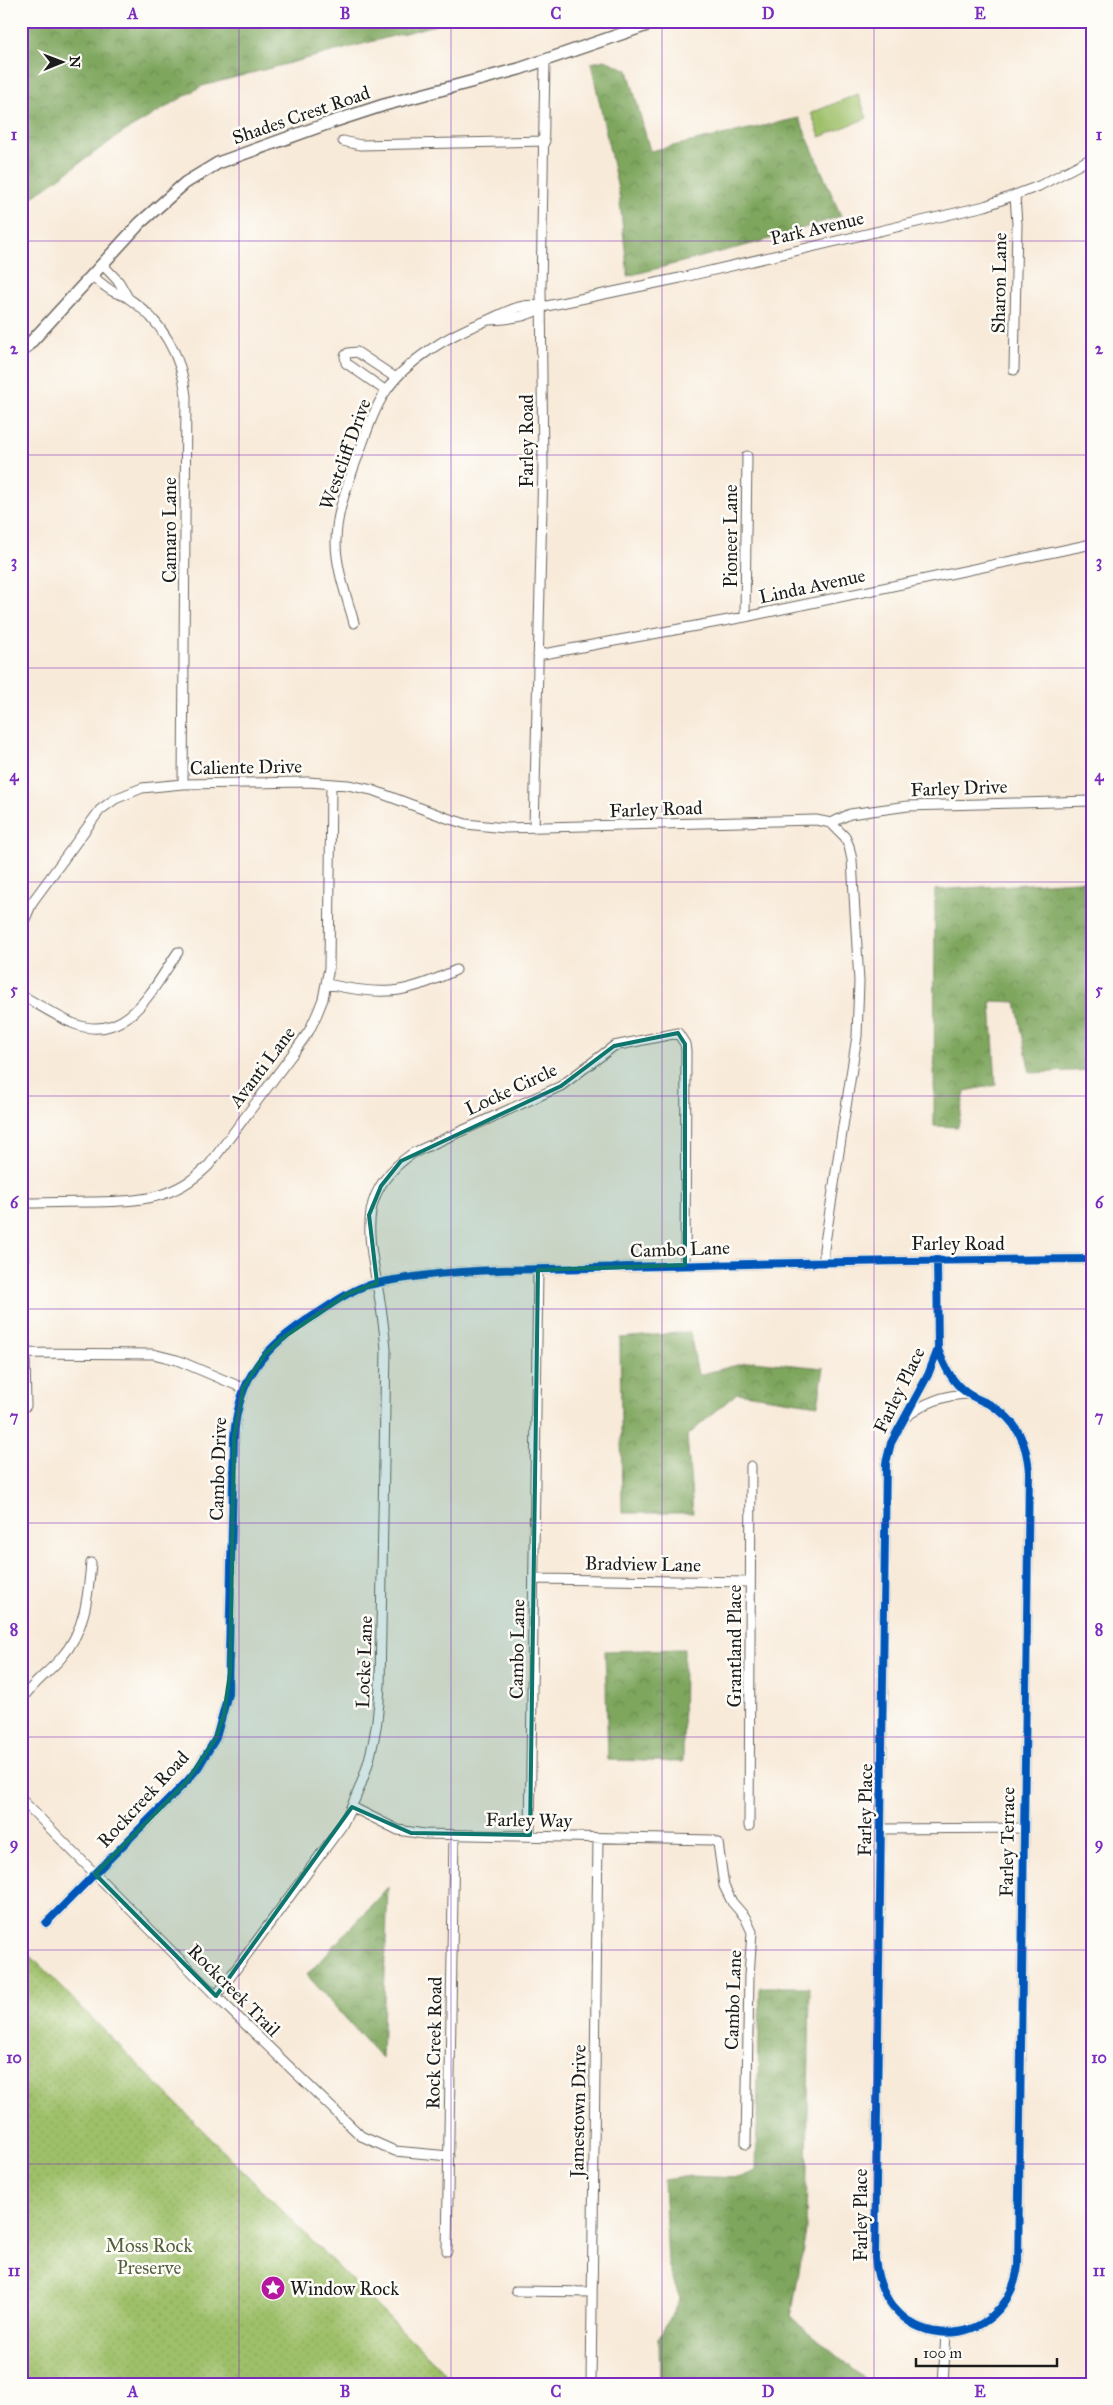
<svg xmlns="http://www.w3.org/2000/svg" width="1113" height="2405" font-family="'IM FELL Great Primer',serif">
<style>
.grass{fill:#9ec069;stroke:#5d6e42}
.forest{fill:url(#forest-crowns);stroke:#4d613c}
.park{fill:url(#park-dots);stroke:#5d6e42}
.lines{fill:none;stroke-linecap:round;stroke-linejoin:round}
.minor-casing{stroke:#69645e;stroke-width:11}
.tertiary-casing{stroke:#69645e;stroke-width:14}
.minor{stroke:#fff;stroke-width:9}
.tertiary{stroke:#fff;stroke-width:11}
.cycleway-casing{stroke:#fdfcf7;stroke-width:11}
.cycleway{stroke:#0057b8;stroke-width:8}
.marked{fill:#0f766e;fill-opacity:0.2;stroke:#0f766e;stroke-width:4;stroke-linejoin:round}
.grid{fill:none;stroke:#7b2cbf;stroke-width:1;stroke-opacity:0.55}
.labels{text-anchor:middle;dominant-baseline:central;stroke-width:5;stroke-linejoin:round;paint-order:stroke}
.street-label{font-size:19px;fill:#1c1c1c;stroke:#fdfcf7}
.park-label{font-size:19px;fill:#505e3b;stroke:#fdfcf7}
.poi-label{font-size:19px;fill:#1c1c1c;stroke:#fdfcf7;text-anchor:start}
.neatline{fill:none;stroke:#7b2cbf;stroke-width:2}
.grid-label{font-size:16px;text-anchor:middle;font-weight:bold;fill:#7b2cbf}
</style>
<defs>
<pattern id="forest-crowns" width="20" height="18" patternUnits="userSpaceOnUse" patternTransform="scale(1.25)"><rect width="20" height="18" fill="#7ea65d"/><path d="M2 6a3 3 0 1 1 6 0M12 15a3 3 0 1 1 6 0" fill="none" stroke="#66864c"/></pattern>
<pattern id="park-dots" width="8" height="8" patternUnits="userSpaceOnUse" patternTransform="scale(1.25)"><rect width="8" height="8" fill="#9ec069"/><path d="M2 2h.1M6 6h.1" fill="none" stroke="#88a45a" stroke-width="1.8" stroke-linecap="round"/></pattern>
</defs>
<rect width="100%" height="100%" fill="#fdfcf7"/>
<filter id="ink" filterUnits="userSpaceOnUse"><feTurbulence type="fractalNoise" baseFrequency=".02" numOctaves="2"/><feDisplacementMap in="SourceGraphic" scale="10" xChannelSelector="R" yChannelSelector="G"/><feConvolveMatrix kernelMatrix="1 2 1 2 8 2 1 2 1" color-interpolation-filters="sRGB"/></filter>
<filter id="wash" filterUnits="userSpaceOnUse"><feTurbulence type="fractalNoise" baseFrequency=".0096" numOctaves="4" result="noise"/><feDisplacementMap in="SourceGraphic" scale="20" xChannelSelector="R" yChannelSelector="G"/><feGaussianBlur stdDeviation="1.12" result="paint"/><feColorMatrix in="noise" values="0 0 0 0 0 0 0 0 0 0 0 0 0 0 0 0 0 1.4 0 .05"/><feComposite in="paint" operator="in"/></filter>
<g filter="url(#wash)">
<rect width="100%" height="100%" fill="#f8ead9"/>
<path class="grass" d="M 858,94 L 867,118 L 820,137 L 811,113 Z"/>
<path class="forest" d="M 21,21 L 451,21 L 202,86 L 122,133 L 21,205 Z
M 605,60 L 628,70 L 650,151 L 799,118 L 841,216 L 763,241 L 628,276 L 619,194 L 591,63 Z
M 1092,880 L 1092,1070 L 1030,1073 L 1016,1002 L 991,1001 L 996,1085 L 965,1091 L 958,1127 L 934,1126 L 935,890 Z
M 690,1332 L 698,1375 L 753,1361 L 824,1368 L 818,1405 L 737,1393 L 687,1436 L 693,1513 L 622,1513 L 620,1338 Z
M 684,1649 L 683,1762 L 608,1760 L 605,1651 Z
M 388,1887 L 382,2059 L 307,1975 Z
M 760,1987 L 810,1987 L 806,2232 L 791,2318 L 871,2384 L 660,2384 L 659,2338 L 680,2299 L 668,2265 L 664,2180 L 690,2176 L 738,2178 L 756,2171 Z"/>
<path class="park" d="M 21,1946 L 311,2240 L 456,2384 L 21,2384 Z"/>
</g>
<g filter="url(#ink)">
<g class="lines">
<defs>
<path id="minor" d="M 343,141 L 360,145 L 545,141
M 102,264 L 119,282 L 128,298
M 92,276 C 99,281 106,288 114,292 C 118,294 124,295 128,298 C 162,320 182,357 186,396 L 183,784
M 489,320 C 507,319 527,318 542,307 L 680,278 L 985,206 L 1039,186 L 1092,158
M 1014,370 L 1017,224 L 1015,196
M 386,391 L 346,363 L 345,356 L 348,353 L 357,352 L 396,378
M 745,617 L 747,456
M 354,623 C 347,597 336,569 336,542 C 336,513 347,487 356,461 C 365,438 372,412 386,391 C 405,362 449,335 481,323 C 500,316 521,300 542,307
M 538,655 L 745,617 L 1092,544
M 831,823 L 850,814 L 908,806 L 1091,801
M 534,828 L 543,466 L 541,291 L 545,61
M 21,928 L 33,901 L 100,810 L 115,799 L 142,788 L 183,784 L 308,782 L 348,785 L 372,790 L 447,818 L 466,824 L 505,828 L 816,820 L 831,823 L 845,837 L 849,846 L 852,860 L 859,982 L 857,1036 L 824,1249 L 824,1261
M 327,984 C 382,996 404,995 456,970
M 21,995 C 38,1004 54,1015 72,1023 C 127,1046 153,988 178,952
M 21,1203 C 44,1203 68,1202 91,1202 C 138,1201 173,1201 209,1165 L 297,1048 L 309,1031 L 317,1014 L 323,999 L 329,968 L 331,784
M 22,1203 L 26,1406
M 937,1260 L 938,1349 L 928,1375 L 891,1443 L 886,1463 L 875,2258 C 884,2358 1007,2355 1018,2265 L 1029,1472 C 1027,1443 1017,1420 991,1405 C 983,1401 974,1398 967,1393 C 952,1383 944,1365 938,1349
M 21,1353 L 153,1354 L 177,1360 L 243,1388
M 906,1417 C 924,1403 943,1395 967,1394
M 535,1579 L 750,1582
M 21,1700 C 32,1684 49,1672 61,1658 C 85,1631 88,1597 91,1563
M 21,1799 L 216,1996 L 361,2136 L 395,2151 L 449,2156
M 352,1807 L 398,1830 L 424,1834 L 712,1840 L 718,1843 L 724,1886 L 732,1902 L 745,1917 L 752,1932 L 749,1976 L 746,2144
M 749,1826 L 751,1466
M 882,1829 L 1024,1828
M 530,1835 L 538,1270
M 46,1923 L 187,1781 L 198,1768 L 216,1738 L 228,1694 L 234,1437 C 238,1376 266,1345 316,1314 C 332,1304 347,1292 365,1286 C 379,1282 393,1280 407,1278 C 468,1268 530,1270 591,1268 C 758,1263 925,1260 1092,1259
M 216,1996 L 341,1827 C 367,1780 378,1738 380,1685 L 386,1349 C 384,1327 381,1305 377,1284 C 367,1228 359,1190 413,1153 L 561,1086 L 614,1046 L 678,1033 L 685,1044 L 686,1051 L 685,1265
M 447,2251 L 454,1835
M 516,2291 L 592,2292
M 591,2384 L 598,1838
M 943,2384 L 946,2333"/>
<path id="tertiary" d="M 21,353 L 140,223 L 185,183 L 218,163 L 332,122 L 384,105 L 519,69 L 659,21"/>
</defs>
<use href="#minor" class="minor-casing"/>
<use href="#tertiary" class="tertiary-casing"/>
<use href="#minor" class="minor"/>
<use href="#tertiary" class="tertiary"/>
<defs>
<path id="cycleway" d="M 937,1260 L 938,1349 L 928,1375 L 891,1443 L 886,1463 L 875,2258 C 884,2358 1007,2355 1018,2265 L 1029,1472 C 1027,1443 1017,1420 991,1405 C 983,1401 974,1398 967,1393 C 952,1383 944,1365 938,1349
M 46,1923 L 187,1781 L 198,1768 L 216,1738 L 228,1694 L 234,1437 C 238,1376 266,1345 316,1314 C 332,1304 347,1292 365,1286 C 379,1282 393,1280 407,1278 C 468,1268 530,1270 591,1268 C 758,1263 925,1260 1092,1259"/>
</defs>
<use href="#cycleway" class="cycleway-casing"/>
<use href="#cycleway" class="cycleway"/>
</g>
</g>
<path class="marked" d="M 678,1033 L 685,1044 L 685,1265 L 538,1270 L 530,1835 L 411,1833 L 352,1807 L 216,1996 L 95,1874 L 187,1781 L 216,1738 L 224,1714 L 230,1673 L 234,1437 L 243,1388 L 265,1354 L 281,1339 L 347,1294 L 377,1283 L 369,1215 L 381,1186 L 401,1161 L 561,1086 L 614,1046 Z"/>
<path class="grid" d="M 239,21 L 239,2384M 451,21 L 451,2384M 662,21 L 662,2384M 874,21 L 874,2384M 21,241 L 1092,241M 21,455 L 1092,455M 21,668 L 1092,668M 21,882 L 1092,882M 21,1096 L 1092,1096M 21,1309 L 1092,1309M 21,1523 L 1092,1523M 21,1737 L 1092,1737M 21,1950 L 1092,1950M 21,2164 L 1092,2164"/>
<defs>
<symbol id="sight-disc" viewBox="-11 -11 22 22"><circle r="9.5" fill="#b5179e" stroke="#fdfcf7"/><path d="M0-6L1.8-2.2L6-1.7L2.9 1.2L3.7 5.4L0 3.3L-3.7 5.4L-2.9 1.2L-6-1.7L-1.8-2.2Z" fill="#fff"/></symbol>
</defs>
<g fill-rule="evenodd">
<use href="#sight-disc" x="259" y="2274" width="28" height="28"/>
</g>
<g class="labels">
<g class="street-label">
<text transform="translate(301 115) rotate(-19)">Shades Crest Road</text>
<text transform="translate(817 228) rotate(-13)">Park Avenue</text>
<text transform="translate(999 283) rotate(-89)">Sharon Lane</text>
<text transform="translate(526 441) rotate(-90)">Farley Road</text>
<text transform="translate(345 454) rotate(-70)">Westcliff Drive</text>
<text transform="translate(169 530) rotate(-90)">Camaro Lane</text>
<text transform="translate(730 536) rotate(-90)">Pioneer Lane</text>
<text transform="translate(812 586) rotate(-12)">Linda Avenue</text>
<text transform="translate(246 767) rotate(-1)">Caliente Drive</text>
<text transform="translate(959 788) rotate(-2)">Farley Drive</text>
<text transform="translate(656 809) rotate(-2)">Farley Road</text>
<text transform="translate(262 1067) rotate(-53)">Avanti Lane</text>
<text transform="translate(511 1089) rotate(-25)">Locke Circle</text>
<text x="958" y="1243">Farley Road</text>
<text transform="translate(680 1249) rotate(-2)">Cambo Lane</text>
<text transform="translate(899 1390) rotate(-64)">Farley Place</text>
<text transform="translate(218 1469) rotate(-88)">Cambo Drive</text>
<text transform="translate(643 1564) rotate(1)">Bradview Lane</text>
<text transform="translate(734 1646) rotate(-90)">Grantland Place</text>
<text transform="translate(517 1649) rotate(-89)">Cambo Lane</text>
<text transform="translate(364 1662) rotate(-88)">Locke Lane</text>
<text transform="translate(143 1799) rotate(-47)">Rockcreek Road</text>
<text transform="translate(865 1810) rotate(-89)">Farley Place</text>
<text transform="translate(529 1820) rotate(1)">Farley Way</text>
<text transform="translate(1007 1842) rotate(-89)">Farley Terrace</text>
<text transform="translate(234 1990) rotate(45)">Rockcreek Trail</text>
<text transform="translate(733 2000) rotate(-88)">Cambo Lane</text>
<text transform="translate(434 2043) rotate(-89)">Rock Creek Road</text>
<text transform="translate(578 2111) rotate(-89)">Jamestown Drive</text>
<text transform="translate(860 2215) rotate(-90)">Farley Place</text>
</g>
<g class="park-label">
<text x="149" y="2245">Moss Rock<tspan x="149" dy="22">Preserve</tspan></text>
</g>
<g class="poi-label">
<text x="290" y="2288">Window Rock</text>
</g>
</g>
<rect width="1113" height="2405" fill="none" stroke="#fdfcf7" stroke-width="55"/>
<g transform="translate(62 62) rotate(89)" stroke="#fdfcf7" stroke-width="4" paint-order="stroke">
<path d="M0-4L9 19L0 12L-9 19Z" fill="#1c1c1c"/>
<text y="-8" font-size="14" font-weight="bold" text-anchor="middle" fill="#1c1c1c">N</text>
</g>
<path d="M916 2358v8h141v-8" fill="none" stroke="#1c1c1c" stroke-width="2.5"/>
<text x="923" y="2358" font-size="15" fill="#1c1c1c" stroke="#fdfcf7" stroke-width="4" paint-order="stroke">100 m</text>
<rect x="28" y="28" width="1058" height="2350" class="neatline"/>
<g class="grid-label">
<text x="133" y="19">A</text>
<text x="345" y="19">B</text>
<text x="556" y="19">C</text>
<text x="768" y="19">D</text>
<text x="980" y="19">E</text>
<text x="14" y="140">1</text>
<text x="1099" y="140">1</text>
<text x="14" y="354">2</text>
<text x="1099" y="354">2</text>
<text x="14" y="567">3</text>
<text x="1099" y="567">3</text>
<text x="14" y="781">4</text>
<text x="1099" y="781">4</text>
<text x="14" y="995">5</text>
<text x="1099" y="995">5</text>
<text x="14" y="1208">6</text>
<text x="1099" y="1208">6</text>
<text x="14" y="1422">7</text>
<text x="1099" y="1422">7</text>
<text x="14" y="1635">8</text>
<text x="1099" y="1635">8</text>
<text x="14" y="1849">9</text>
<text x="1099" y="1849">9</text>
<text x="14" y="2063">10</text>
<text x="1099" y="2063">10</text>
<text x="14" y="2276">11</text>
<text x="1099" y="2276">11</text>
<text x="133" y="2397">A</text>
<text x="345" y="2397">B</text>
<text x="556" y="2397">C</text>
<text x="768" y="2397">D</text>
<text x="980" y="2397">E</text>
</g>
</svg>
